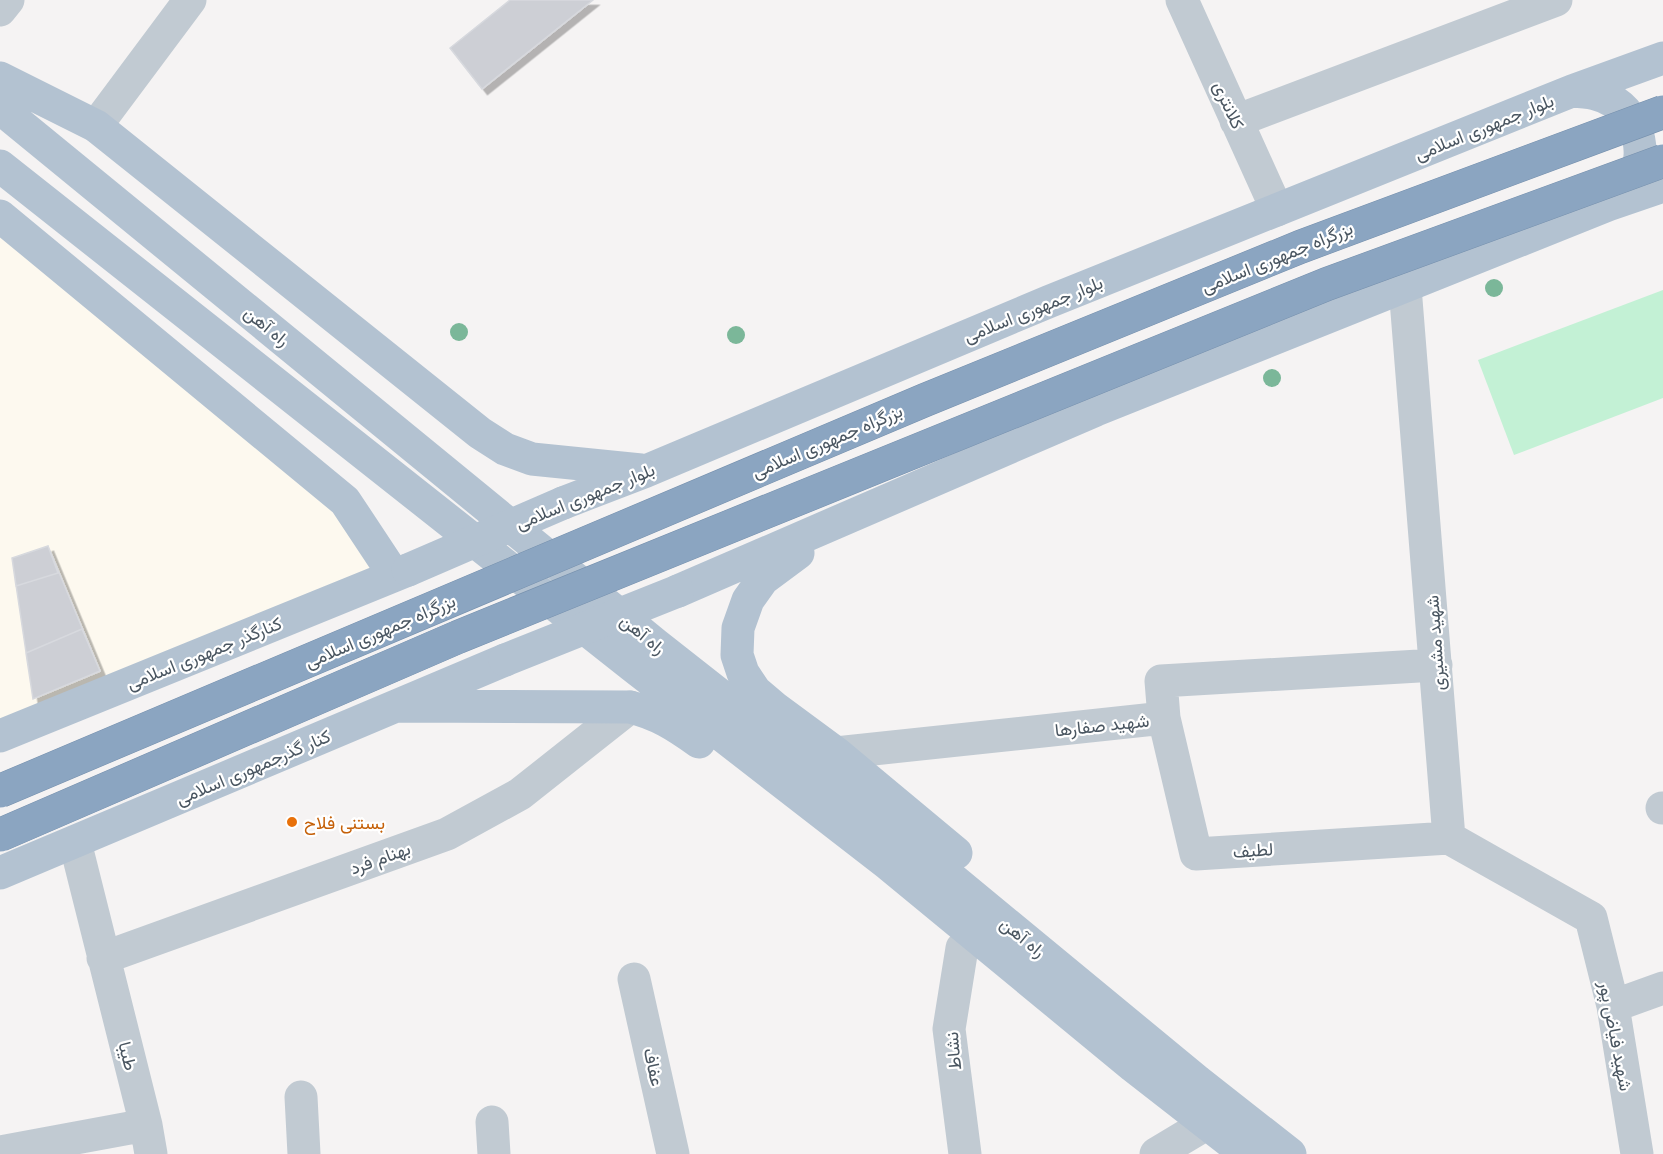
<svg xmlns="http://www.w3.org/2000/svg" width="1663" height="1154" font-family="'PT Sans',Vazirmatn,sans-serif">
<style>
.commercial{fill:#fdf9ef}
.green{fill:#c3f1d5}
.building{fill:#cdcfd5;stroke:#d7d9de;stroke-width:1.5;filter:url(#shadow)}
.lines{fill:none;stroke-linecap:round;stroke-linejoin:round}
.minor{stroke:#c1cad2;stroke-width:33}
.major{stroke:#b3c2d1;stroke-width:33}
.highway-bridge-casing{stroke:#7690ad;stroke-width:34;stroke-linecap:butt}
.major-bridge{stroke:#b3c2d1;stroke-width:33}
.highway-bridge{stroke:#8ba5c1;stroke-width:33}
.tree{fill:#7bb799}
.food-dot{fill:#e8710a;stroke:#fff;stroke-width:2}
.labels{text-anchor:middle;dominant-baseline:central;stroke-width:4.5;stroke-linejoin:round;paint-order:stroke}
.street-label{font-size:18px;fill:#4a5661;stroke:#fff}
.food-label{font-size:18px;fill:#c56008;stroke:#fff;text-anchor:start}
</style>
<defs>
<filter id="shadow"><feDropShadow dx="5.5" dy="5.5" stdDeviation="0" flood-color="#0004"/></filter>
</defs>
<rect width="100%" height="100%" fill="#f5f3f3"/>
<path class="commercial" d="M 0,216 L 345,501 L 394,575 L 0,736 Z"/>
<path class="green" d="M 1663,290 L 1663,398 L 1514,455 L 1478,360 Z"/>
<path class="building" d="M 510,0 L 593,0 L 482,89 L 450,48 Z
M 48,546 L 100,671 L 33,699 L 12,558 Z
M 48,546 L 58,573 L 16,586 L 12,558 Z
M 82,629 L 100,671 L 33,699 L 26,653 Z"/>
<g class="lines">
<path class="minor" d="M 1182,0 L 1277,210
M 0,10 L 8,0
M 1236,121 L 1556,0
M 96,126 L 190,0
M 1405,287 L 1449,838 L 1591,918 L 1613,1006 L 1637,1154
M 1164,718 L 1196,854 L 1449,838
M 836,753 L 1164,718 L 1161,681 L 1436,665
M 1662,808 L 1663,808
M 75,842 L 146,1125 L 151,1154
M 962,948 L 949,1029 L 965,1154
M 103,958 L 447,834 L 520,794 L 630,707
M 634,979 L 673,1154
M 1613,1006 L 1663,988
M 301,1097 L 304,1154
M 492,1122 L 494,1154
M 0,1152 L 146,1125
M 1156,1154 L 1206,1124"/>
<path class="major" d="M 0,78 L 96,126 L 480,433 L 505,449 L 532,459 L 641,470
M 1572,91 C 1588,92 1601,93 1616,103 C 1643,121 1650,170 1623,192
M 0,108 L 655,644 L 928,859 L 1197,1081 L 1290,1154
M 0,166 L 634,667 L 888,864 L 1133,1066 L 1246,1154
M 0,216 L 345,501 L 394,575
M 563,503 L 646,471 L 1048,302 L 1572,91 L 1663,58
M 798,553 L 763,579 L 748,600 L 738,628 L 737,655 L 743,673 L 755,691 L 775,708 L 836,753 L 956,853
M 678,591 L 1096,410 L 1608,205 L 1663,186
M 398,706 L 630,707 C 658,714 675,725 699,742
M 0,736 L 408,570
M 0,873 L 505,660"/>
<defs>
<path id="highway-bridge" d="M 0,791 L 925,400 L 1300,247 L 1663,112
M 0,835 L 458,637 L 1327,284 L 1663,161"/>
</defs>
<use href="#highway-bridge" class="highway-bridge-casing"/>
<path class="major-bridge" d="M 408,570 L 563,503
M 505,660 L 678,591"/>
<use href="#highway-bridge" class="highway-bridge"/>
</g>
<g class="tree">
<circle cx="1494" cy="288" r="9"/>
<circle cx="459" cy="332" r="9"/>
<circle cx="736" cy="335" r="9"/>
<circle cx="1272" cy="378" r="9"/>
</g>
<circle class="food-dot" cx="292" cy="822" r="6"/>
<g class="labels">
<g class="street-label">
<text transform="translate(1229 105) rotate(66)">کلانتری</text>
<text transform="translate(1484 127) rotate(-22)">بلوار جمهوری اسلامی</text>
<text transform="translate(1277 257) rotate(-22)">بزرگراه جمهوری اسلامی</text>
<text transform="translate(1033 309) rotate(-22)">بلوار جمهوری اسلامی</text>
<text transform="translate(267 326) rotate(39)">راه آهن</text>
<text transform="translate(827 441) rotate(-23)">بزرگراه جمهوری اسلامی</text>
<text transform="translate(585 496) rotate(-22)">بلوار جمهوری اسلامی</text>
<text transform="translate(380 631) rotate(-23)">بزرگراه جمهوری اسلامی</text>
<text transform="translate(643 634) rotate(39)">راه آهن</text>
<text transform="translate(1435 643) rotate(-94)">شهید مشیری</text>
<text transform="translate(204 653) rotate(-22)">کنارگذر جمهوری اسلامی</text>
<text transform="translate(1102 725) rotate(-6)">شهید صفارها</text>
<text transform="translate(253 767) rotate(-23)">کنار گذرجمهوری اسلامی</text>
<text transform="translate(1253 850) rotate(-4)">لطیف</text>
<text transform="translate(380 858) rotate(-20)">بهنام فرد</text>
<text transform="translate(1023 937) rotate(39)">راه آهن</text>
<text transform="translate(1616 1036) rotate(79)">شهید فیاض پور</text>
<text transform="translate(953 1051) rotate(-95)">نشاط</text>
<text transform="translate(128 1056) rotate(76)">طیبا</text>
<text transform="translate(654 1067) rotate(78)">عفاف</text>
</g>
<g class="food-label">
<text x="304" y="822">بستنی فلاح</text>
</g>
</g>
</svg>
